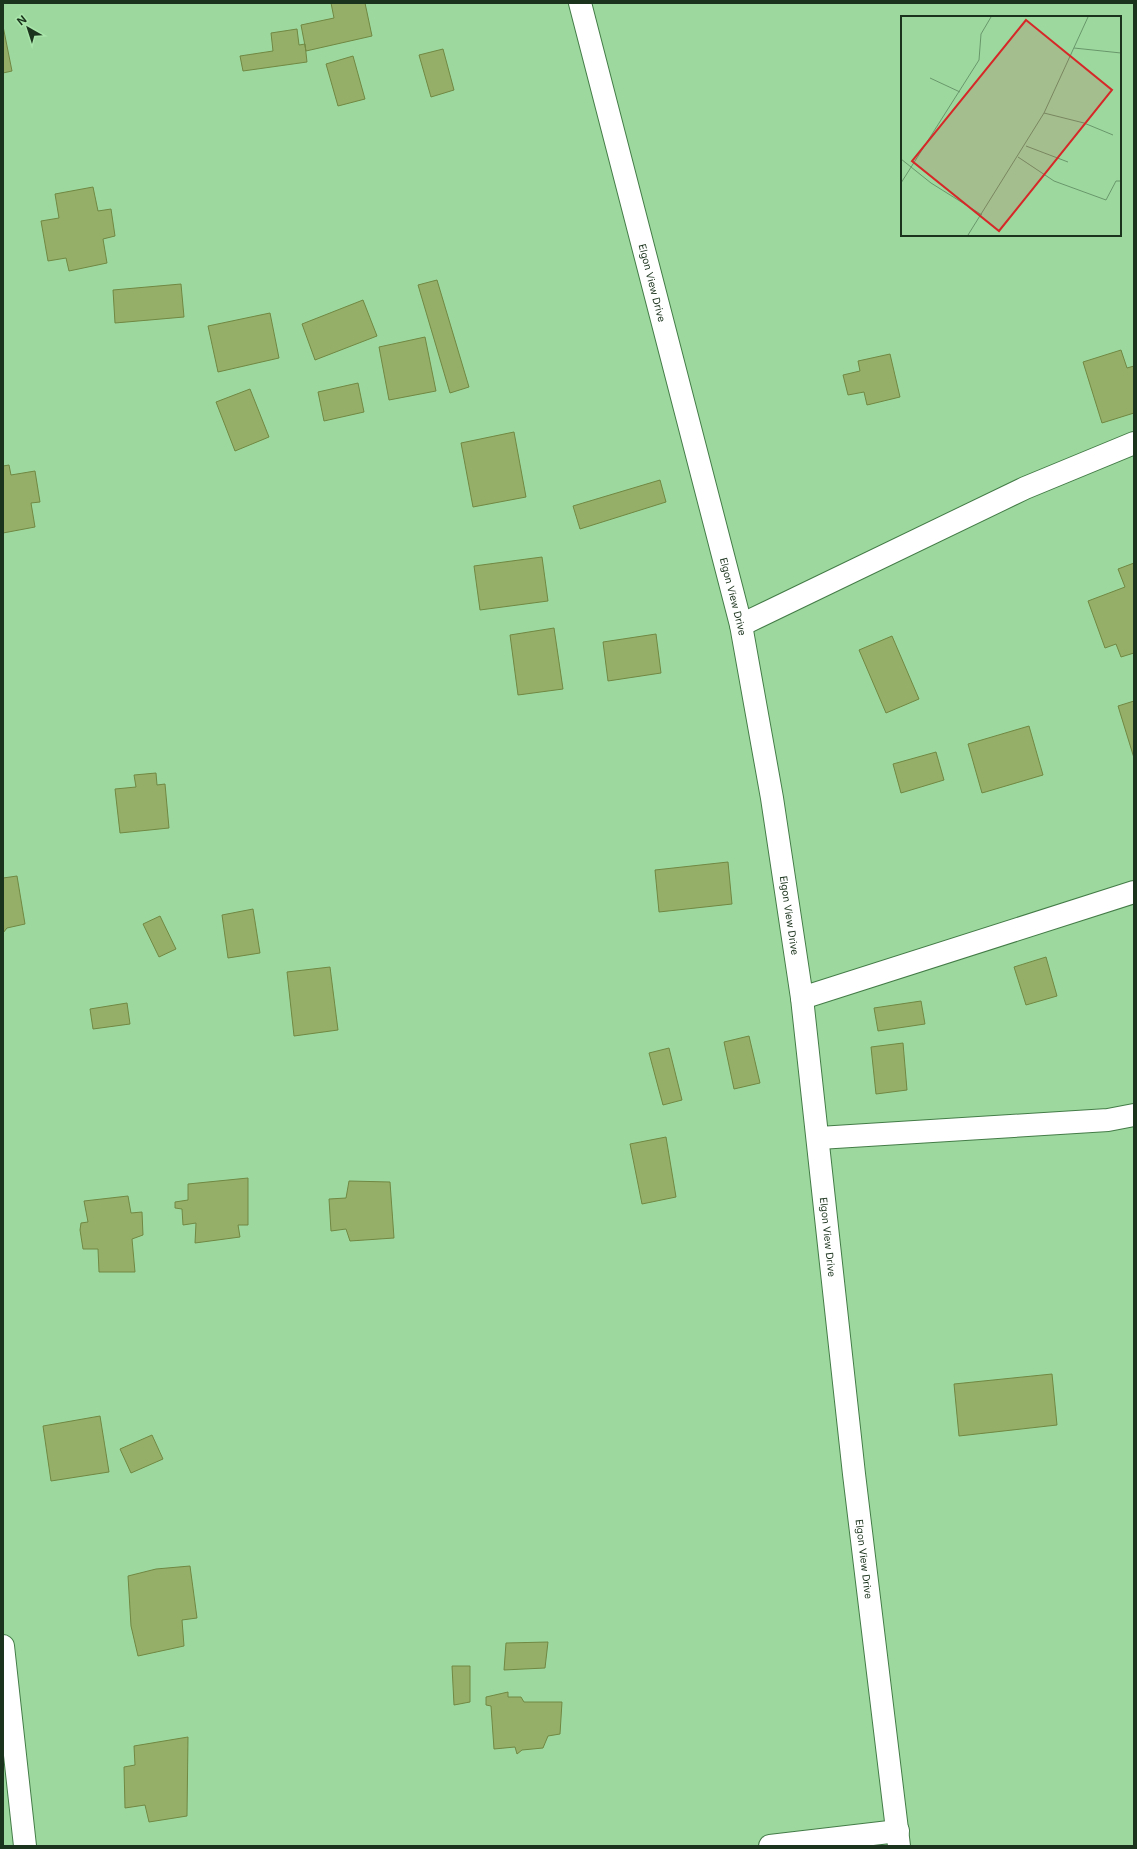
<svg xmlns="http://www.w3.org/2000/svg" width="1137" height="1849" font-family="Inter,sans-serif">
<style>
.building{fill:#95ae68;stroke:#708842}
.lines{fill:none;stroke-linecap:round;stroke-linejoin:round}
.minor-casing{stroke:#447c47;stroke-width:24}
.minor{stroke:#fff;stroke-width:22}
.labels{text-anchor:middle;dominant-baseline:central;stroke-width:3;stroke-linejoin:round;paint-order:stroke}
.street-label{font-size:10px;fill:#1b331c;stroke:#aae6ab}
.inset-road{fill:none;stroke:#69976b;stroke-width:1}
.view{fill:#d62828;fill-opacity:0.15;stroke:#d62828;stroke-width:2}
.inset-edge{fill:none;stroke:#1b331c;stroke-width:2}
</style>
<rect width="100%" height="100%" fill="#9dd99f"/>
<path class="building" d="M 331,3 L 365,3 L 372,36 L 306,51 L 301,25 L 334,18 Z
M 3,26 L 12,71 L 3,73 Z
M 297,29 L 299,45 L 305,44 L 307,62 L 243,71 L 240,56 L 273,51 L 271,33 Z
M 443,49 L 454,90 L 431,97 L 419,55 Z
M 353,56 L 365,99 L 338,106 L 326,64 Z
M 93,187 L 98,211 L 111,209 L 115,236 L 103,239 L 107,263 L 69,271 L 66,258 L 48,261 L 41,221 L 59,218 L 55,194 Z
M 437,280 L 469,387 L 450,393 L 418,285 Z
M 181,284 L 184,317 L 115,323 L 113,290 Z
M 363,300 L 377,336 L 315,360 L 302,324 Z
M 270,313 L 279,358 L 218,372 L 208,326 Z
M 425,337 L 436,391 L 389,400 L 379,347 Z
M 1121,350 L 1127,368 L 1134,366 L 1134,413 L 1102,423 L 1083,362 Z
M 890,354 L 900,397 L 867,405 L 864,392 L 848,395 L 843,375 L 860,371 L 858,361 Z
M 358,383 L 364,412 L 324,421 L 318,392 Z
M 250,389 L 269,437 L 235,451 L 216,402 Z
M 514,432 L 526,497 L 473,507 L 461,443 Z
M 9,465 L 11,475 L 35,471 L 40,502 L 31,503 L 35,527 L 3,533 L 3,466 Z
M 660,480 L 666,502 L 580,529 L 573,506 Z
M 542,557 L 548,601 L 480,610 L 474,566 Z
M 1134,563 L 1134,653 L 1121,657 L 1116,644 L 1105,648 L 1088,601 L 1125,587 L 1118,569 Z
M 554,628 L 563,689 L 518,695 L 510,635 Z
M 656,634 L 661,673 L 608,681 L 603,642 Z
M 892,636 L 919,699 L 886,713 L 859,650 Z
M 1134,701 L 1134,758 L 1118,706 Z
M 1029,726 L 1043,775 L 982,793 L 968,744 Z
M 936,752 L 944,780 L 901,793 L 893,764 Z
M 156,773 L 157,785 L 165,784 L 169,828 L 120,833 L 115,789 L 136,787 L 134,775 Z
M 728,862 L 732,904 L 659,912 L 655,870 Z
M 17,876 L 25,924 L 7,928 L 3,933 L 3,878 Z
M 253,909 L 260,953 L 228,958 L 222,915 Z
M 160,916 L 176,949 L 159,957 L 143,924 Z
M 1046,957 L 1057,996 L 1026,1005 L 1014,967 Z
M 330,967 L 338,1030 L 294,1036 L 287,972 Z
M 921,1001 L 925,1024 L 878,1031 L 874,1008 Z
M 127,1003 L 130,1024 L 93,1029 L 90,1009 Z
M 749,1036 L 760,1083 L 734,1089 L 724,1042 Z
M 903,1043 L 907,1090 L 876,1094 L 871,1047 Z
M 669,1048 L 682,1100 L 663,1105 L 649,1053 Z
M 666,1137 L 676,1197 L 642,1204 L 630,1144 Z
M 248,1178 L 248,1225 L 238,1225 L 240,1237 L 195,1243 L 196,1223 L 183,1225 L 182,1209 L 175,1208 L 175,1202 L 188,1200 L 188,1184 Z
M 349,1181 L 390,1182 L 394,1238 L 350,1241 L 346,1229 L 331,1231 L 329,1199 L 346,1198 Z
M 128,1196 L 131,1213 L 142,1212 L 143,1235 L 132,1239 L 135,1272 L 99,1272 L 98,1249 L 83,1249 L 80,1230 L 81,1223 L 88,1222 L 84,1201 Z
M 1052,1374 L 1057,1425 L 959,1436 L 954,1384 Z
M 100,1416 L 109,1472 L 51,1481 L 43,1426 Z
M 152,1435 L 163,1459 L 131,1473 L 120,1449 Z
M 190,1566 L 197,1618 L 182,1620 L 184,1646 L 138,1656 L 131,1626 L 128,1576 L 156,1569 Z
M 548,1642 L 545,1668 L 504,1670 L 506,1643 Z
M 452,1666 L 470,1666 L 470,1702 L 454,1705 Z
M 508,1692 L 508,1697 L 521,1697 L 524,1702 L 562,1702 L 560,1734 L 548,1736 L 543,1748 L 522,1750 L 517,1754 L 515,1747 L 494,1749 L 491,1706 L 486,1705 L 486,1697 Z
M 188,1737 L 187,1816 L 149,1822 L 145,1805 L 125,1808 L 124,1767 L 135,1765 L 134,1746 Z"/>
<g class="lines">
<defs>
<g id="minor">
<path id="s1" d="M 580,3 L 741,625 L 772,798 L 802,998 L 854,1474 L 899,1846"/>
<path d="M 741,625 L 1025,488 L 1134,443"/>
<path d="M 802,998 L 1134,892"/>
<path d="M 819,1138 L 1108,1120 L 1134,1115"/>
<path d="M 3,1646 L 25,1846"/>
<path d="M 770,1846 L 898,1831"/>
</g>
</defs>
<use href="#minor" class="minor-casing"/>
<use href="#minor" class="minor"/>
</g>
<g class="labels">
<g class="street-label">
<text stroke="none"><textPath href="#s1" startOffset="289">Elgon View Drive</textPath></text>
<text stroke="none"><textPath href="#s1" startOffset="613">Elgon View Drive</textPath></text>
<text stroke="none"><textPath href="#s1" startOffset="937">Elgon View Drive</textPath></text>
<text stroke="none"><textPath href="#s1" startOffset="1261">Elgon View Drive</textPath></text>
<text stroke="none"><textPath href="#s1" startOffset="1585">Elgon View Drive</textPath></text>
</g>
</g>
<g transform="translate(901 16)">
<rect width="220" height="220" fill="#9dd99f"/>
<path class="inset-road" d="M 173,32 L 220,37M 29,62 L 59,76M 143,97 L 183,107 L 212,119M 125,130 L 167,146M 117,141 L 153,165 L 205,184 L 215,165 L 220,165M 0,143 L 30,167 L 81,199M 0,167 L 78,44 L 80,18 L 90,1M 67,219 L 143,97 L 187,1"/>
<path class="view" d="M 125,4 L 211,74 L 98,215 L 11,145 Z"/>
<rect width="220" height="220" class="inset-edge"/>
</g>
<rect width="1137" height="1849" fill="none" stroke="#1b331c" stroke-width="8"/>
<g transform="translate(28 28) rotate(321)" stroke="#aae6ab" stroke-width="3" paint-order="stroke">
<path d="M0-3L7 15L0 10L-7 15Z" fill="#1b331c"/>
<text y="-6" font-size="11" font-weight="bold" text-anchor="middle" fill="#1b331c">N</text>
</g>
</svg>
